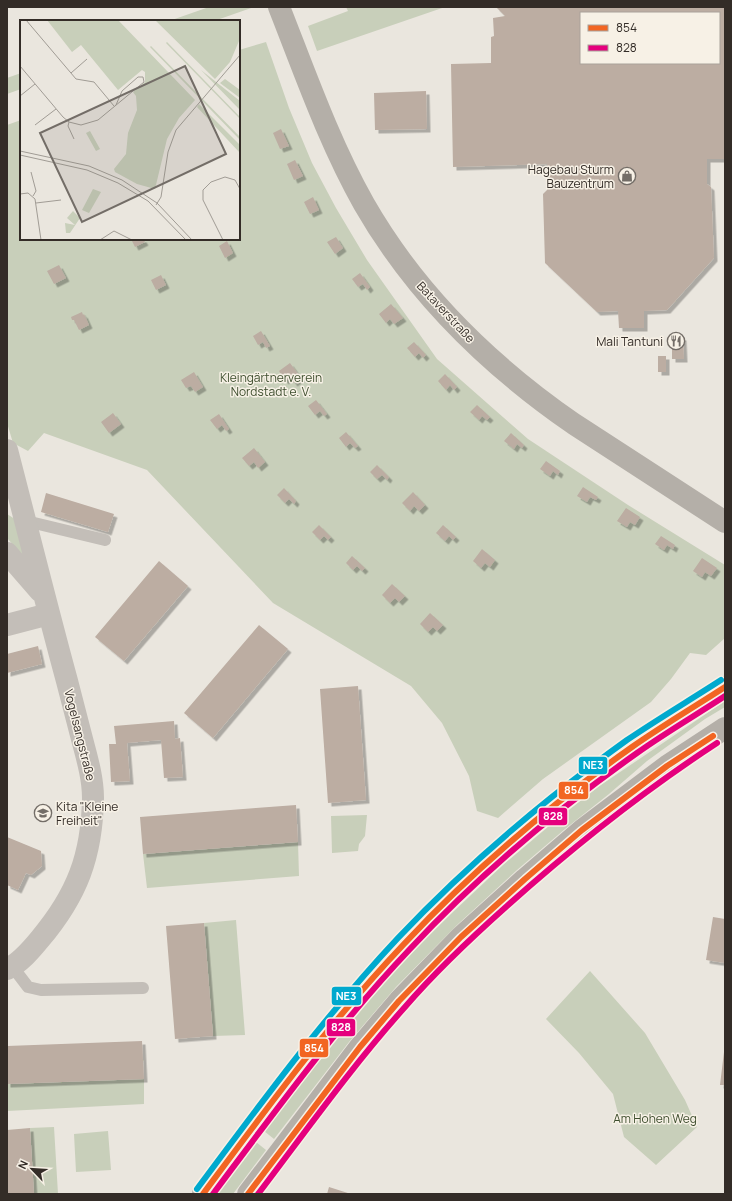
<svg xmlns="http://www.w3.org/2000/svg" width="732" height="1201" font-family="Manrope,sans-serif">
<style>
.green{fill:#c8cfba}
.building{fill:#bcada2;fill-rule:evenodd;filter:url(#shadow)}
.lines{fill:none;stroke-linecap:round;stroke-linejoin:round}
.lane{stroke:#c3beb8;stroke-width:12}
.street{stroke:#c3beb8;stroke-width:22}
.secondary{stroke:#b4afa8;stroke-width:22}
.bus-1-casing{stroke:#f7f1e6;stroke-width:9}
.bus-2-casing{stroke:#f7f1e6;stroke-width:9}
.bus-3-casing{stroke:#f7f1e6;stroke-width:9}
.bus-1{stroke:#f26522;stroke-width:6}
.bus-2{stroke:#e5007d;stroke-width:6}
.bus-3{stroke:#00a9ce;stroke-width:6}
.labels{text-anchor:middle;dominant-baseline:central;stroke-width:3;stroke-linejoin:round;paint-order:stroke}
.poi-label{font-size:12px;fill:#332c27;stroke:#f7f1e6;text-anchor:end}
.street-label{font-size:12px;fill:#332c27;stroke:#f7f1e6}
.park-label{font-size:12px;fill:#3e4e2e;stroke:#f7f1e6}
.inset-road{fill:none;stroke:#a19c95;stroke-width:1}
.view{fill:#736d67;fill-opacity:0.15;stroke:#736d67;stroke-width:2}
.inset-edge{fill:none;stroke:#332c27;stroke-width:2}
.line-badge{stroke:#f7f1e6;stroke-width:1.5}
.badge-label{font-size:11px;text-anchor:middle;font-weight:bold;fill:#fff}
</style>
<defs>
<filter id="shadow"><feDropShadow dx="3.5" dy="3.5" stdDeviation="0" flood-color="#0004"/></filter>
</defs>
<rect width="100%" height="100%" fill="#eae6de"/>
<path class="green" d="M 209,7 L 254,7 L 214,21 L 169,21 Z
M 346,7 L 445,7 L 317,51 L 308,26 L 348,11 Z
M 266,42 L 289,108 L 312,163 L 336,208 L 367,260 L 437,359 L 528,439 L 628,505 L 725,565 L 725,638 L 706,655 L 690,653 L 671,679 L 651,702 L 543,779 L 498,818 L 477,811 L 469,776 L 442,723 L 411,686 L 273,603 L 147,470 L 44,433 L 28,451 L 13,443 L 7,423 L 7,125 L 21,120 L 21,239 L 239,239 L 239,50 Z
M 21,73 L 21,89 L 7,94 L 7,78 Z
M 7,514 L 21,523 L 26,559 L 7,538 Z
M 725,701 L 725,707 L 705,719 L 647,761 L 609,794 L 565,829 L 517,870 L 457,925 L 396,987 L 349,1042 L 274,1139 L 264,1131 L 329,1046 L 400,964 L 453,912 L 504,864 L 555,821 L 598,787 Z
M 367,815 L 365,836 L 359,844 L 358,851 L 332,853 L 331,816 Z
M 298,842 L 299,876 L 147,888 L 143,854 Z
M 236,920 L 245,1035 L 213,1036 L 204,923 Z
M 590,971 L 645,1033 L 685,1100 L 697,1127 L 656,1165 L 624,1137 L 613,1094 L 579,1053 L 546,1019 Z
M 144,1079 L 144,1104 L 7,1111 L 7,1084 Z
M 54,1127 L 58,1194 L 34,1194 L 30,1128 Z
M 108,1131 L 111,1170 L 76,1172 L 74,1134 Z
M 256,1142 L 266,1150 L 233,1194 L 217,1194 Z"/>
<path class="building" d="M 496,7 L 725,7 L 725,159 L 707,159 L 707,184 L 711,187 L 714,258 L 667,310 L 644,311 L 644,328 L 619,328 L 618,311 L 597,312 L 545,263 L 543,194 L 547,190 L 547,164 L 453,167 L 451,64 L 491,63 L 491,37 L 494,36 L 493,18 L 505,16 ZM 581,13 L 719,13 L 719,63 L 581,63 Z
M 426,91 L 427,129 L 375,130 L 374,93 Z
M 281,129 L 289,146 L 280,149 L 273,133 Z
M 295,160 L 303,176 L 294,180 L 287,164 Z
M 313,197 L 319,210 L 310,214 L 304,202 Z
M 336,237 L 343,248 L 335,254 L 327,242 Z
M 131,239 L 143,239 L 145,242 L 135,247 Z
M 227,241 L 233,253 L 225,258 L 219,246 Z
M 59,265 L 66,278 L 54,284 L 47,271 Z
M 360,273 L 370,287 L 367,290 L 363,284 L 358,287 L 352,279 Z
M 161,275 L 166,285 L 156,290 L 151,280 Z
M 391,304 L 403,318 L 394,324 L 390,319 L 386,323 L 379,314 Z
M 82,312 L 83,315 L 84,314 L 89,325 L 79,330 L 74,320 L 72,320 L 71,317 Z
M 261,331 L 270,346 L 266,348 L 263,342 L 258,345 L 253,336 Z
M 672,337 L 683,337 L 684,359 L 672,359 Z
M 414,342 L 426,355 L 423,358 L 419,353 L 415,357 L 407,348 Z
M 658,356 L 666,356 L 666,372 L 658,372 Z
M 290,363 L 301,378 L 294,383 L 290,377 L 285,381 L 279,371 Z
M 194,372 L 203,387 L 195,392 L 191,386 L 186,388 L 181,380 Z
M 445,374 L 457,387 L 454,390 L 450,385 L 446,390 L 438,381 Z
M 316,400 L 327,414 L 324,416 L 320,411 L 315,415 L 308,406 Z
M 477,405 L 490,417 L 487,420 L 482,416 L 479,420 L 470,412 Z
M 113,413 L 121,424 L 109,433 L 101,422 Z
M 219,414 L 229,429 L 226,431 L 222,425 L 217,429 L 210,420 Z
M 346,432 L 358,446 L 355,448 L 350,443 L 346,447 L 339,438 Z
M 511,433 L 524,445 L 522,448 L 517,444 L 514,449 L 504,441 Z
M 254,448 L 265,462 L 258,468 L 254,462 L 249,466 L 242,458 Z
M 546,461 L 560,471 L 558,475 L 553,471 L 550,476 L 540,469 Z
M 377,465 L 389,477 L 387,480 L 382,475 L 377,479 L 370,472 Z
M 583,487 L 598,497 L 596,500 L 590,497 L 587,502 L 577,496 Z
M 284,488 L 296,501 L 294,504 L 289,499 L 285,503 L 277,495 Z
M 413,492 L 425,505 L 419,511 L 414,506 L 410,511 L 402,503 Z
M 46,493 L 114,514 L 108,532 L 41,512 Z
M 626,508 L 640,517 L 635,525 L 630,522 L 627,527 L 617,521 Z
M 319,525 L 331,537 L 328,540 L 324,536 L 320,540 L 312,532 Z
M 443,525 L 456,537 L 453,540 L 449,536 L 445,541 L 436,533 Z
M 661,536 L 675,545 L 673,549 L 667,545 L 664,550 L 655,544 Z
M 482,549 L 495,560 L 490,567 L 485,563 L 481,568 L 473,561 Z
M 352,556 L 365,568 L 362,571 L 357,566 L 353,570 L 346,563 Z
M 702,558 L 717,568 L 711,576 L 705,572 L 702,577 L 693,571 Z
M 159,561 L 188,586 L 124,661 L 95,637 Z
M 392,584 L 405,596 L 399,602 L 395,598 L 390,603 L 382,595 Z
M 430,613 L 443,625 L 437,631 L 433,627 L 428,632 L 420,624 Z
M 259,625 L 288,649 L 213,738 L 184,713 Z
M 38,646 L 42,664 L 7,673 L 7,654 Z
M 358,686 L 366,800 L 328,803 L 320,689 Z
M 174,721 L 175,739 L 180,738 L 183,777 L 164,778 L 161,740 L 127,743 L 130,781 L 111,782 L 109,744 L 116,744 L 114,726 Z
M 296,805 L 298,842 L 143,854 L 140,817 Z
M 7,837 L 41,851 L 42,866 L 31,875 L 26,873 L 18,890 L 7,885 Z
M 713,917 L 725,919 L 725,963 L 706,960 Z
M 204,923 L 213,1036 L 175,1039 L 166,926 Z
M 142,1041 L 144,1079 L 7,1084 L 7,1046 Z
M 724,1052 L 725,1053 L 725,1085 L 720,1085 Z
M 30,1128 L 34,1194 L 7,1194 L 7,1130 Z
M 329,1187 L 351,1194 L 327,1194 Z"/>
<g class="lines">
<path class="lane" d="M 26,521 L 105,540
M 12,966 L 28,987 L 41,990 L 143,988"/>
<path class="street" d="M 7,450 C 27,527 46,604 67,681 C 72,700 77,720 82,739 C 87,758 93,778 93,798 C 92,856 77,895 40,939 C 31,950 20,963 7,969
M 7,553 L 40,591
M 7,625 L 49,614"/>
<path class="secondary" d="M 279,7 C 305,73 329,142 364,204 C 415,293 490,366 574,424 C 624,457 675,489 725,522
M 203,1194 C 259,1119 314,1043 376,974 C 451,890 540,812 632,747 C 662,726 694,707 725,687
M 248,1194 L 360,1047 L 399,1001 L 461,937 L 525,879 L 582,830 L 667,766 L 725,728"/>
<defs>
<path id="bus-1" d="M 203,1194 C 267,1108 330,1022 404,944 C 472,871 550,805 632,747 C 662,726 694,707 725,687
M 248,1194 L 360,1047 L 399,1001 L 461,937 L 525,879 L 582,830 L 667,766 L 713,736"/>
<path id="bus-2" d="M 213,1194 C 276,1110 338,1025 410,949 C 478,876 555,811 637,753 C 665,733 696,715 725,696
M 258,1194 C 306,1131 352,1066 405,1007 C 436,971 471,938 507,906 C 574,846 642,792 717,743"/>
<path id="bus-3" d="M 197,1189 C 261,1103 324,1017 398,938 C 467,865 545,799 627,740 C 658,719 690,700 721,680"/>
</defs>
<use href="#bus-1" class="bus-1-casing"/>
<use href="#bus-2" class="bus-2-casing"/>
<use href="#bus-3" class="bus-3-casing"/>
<use href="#bus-1" class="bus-1"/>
<use href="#bus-2" class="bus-2"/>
<use href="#bus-3" class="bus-3"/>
</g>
<defs>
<symbol id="shop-ring" viewBox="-11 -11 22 22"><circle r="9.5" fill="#f7f1e6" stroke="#736d67" stroke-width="1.5"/><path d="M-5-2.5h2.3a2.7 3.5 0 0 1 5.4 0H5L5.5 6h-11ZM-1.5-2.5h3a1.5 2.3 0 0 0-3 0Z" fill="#736d67"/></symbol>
<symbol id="restaurant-ring" viewBox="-11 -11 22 22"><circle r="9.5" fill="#f7f1e6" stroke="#736d67" stroke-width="1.5"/><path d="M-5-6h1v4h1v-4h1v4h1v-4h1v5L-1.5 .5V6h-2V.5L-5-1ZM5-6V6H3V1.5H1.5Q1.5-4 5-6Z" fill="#736d67"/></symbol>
<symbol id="school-ring" viewBox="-11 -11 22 22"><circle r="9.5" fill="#f7f1e6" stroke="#736d67" stroke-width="1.5"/><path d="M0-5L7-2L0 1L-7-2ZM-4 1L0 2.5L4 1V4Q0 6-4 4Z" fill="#736d67"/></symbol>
</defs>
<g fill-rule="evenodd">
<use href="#shop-ring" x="617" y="166" width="20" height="20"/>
<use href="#restaurant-ring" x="666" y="331" width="20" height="20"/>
<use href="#school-ring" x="33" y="803" width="20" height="20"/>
</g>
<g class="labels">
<g class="poi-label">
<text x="614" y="169">Hagebau Sturm<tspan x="614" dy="14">Bauzentrum</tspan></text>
<text x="663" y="341">Mali Tantuni</text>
<text x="56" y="806" text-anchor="start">Kita "Kleine<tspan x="56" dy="14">Freiheit"</tspan></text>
</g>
<g class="street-label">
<text transform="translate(446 312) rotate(47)">Bataverstraße</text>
<text transform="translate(80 735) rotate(76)">Vogelsangstraße</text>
</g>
<g class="park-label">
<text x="271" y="377">Kleingärtnerverein<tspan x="271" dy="14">Nordstadt e. V.</tspan></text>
<text x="655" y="1118">Am Hohen Weg</text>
</g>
</g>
<g transform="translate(20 20)">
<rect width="220" height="220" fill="#eae6de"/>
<path d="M 27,0 L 98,0 L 175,80 L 159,98 L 147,119 L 135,169 L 117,164 L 95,152 L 94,149 L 106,134 L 108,113 L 117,90 L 116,76 L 113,72 L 125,62 L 125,52 L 122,50 L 98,70 L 61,25 L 52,32 ZM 135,0 L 220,0 L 219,21 L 210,42 L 195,59 ZM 147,22 L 220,97 L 220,99 L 146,23 ZM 131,26 L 220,117 L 220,120 L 130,27 ZM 181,50 L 220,81 L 220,90 ZM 205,59 L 220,70 L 220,78 L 200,63 ZM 179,84 L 220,125 L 220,133 L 177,87 ZM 70,111 L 80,129 L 76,131 L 66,113 ZM 73,169 L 81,172 L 69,193 L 62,190 ZM 53,191 L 60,198 L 50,213 L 46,213 L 45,203 L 55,205 L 47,198 Z" fill="#c8cfba"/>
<path class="inset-road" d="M 6,0 L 56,59 L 74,62 L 94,86M 0,46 L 43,97 L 49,102 L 61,105 L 78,100 L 124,62 L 123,57 L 118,57 L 102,71 L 96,85M 51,53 L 67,39M 0,76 L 15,64M 49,102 L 48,106 L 54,119M 15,105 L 36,89M 0,131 L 69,146 L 102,160 L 137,183 L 172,220M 0,135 L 67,150 L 98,163 L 128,181 L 166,220M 11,152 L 16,171 L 13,176M 0,174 L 8,173 L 15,179 L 21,220M 16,183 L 41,180M 136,185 L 141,177 L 148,132 L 156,110 L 220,35M 80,220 L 94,211 L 112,220M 203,220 L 183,180 L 183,170 L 191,162 L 205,157 L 215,160 L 220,169"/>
<path class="view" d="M 165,46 L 206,134 L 62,202 L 20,113 Z"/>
<rect width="220" height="220" class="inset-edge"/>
</g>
<g class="line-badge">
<rect x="578" y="756" width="30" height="19" rx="4" fill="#00a9ce"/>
<rect x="558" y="781" width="31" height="19" rx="4" fill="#f26522"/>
<rect x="538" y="807" width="30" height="19" rx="4" fill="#e5007d"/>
<rect x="331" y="986" width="31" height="20" rx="4" fill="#00a9ce"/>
<rect x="326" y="1018" width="30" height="19" rx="4" fill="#e5007d"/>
<rect x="299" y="1038" width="30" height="20" rx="4" fill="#f26522"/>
</g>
<g class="badge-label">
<text x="593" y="769">NE3</text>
<text x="574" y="794">854</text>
<text x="553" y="820">828</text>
<text x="346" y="1000">NE3</text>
<text x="341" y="1031">828</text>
<text x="314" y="1052">854</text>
</g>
<rect width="732" height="1201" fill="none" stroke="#332c27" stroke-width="16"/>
<rect x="580" y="12" width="140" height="52" fill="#f7f1e6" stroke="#a9a29a"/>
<rect x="588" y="25" width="20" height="6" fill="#f26522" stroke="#a9a29a"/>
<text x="616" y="32" font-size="12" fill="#332c27">854</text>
<rect x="588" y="45" width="20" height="6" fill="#e5007d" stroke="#a9a29a"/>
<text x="616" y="52" font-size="12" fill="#332c27">828</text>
<g transform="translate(32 1169) rotate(295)" stroke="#f7f1e6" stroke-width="3" paint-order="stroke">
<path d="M0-3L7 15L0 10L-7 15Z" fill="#332c27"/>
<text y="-6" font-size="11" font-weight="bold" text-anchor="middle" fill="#332c27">N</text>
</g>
</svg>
